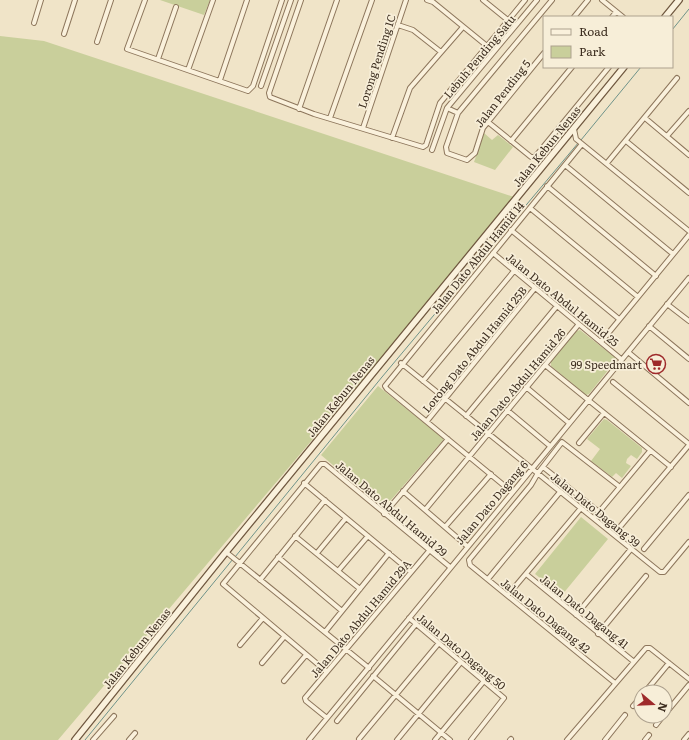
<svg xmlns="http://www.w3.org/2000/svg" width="689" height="740" font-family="Literata,serif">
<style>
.green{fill:#c9cf9b}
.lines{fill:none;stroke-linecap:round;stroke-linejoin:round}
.stream{stroke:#6f938a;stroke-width:1}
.street-casing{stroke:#8d765c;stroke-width:6}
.secondary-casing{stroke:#6f573f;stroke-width:8}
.street{stroke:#faf1dc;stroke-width:4}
.secondary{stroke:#faf1dc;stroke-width:5.5}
.labels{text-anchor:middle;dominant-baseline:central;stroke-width:3.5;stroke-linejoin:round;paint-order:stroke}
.street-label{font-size:11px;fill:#3d2e20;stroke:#f7eed8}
.poi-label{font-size:11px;fill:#3d2e20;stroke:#f7eed8;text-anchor:end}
</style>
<rect width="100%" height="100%" fill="#f0e4c8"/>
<path class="green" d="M 160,0 L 210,0 L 204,15 Z
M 0,36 L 44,41 L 517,198 L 58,740 L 0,740 Z
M 484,133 L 492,140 L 498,135 L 513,147 L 495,170 L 474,162 Z
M 580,330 L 617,359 L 589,394 L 586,395 L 551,366 L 551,360 L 577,331 Z
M 378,386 L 444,439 L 384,508 L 321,455 Z
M 604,419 L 607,420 L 642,448 L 642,452 L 637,459 L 631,455 L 627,459 L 626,463 L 631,466 L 622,478 L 616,473 L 612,477 L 591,461 L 600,449 L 587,439 Z
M 581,517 L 608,539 L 562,595 L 535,574 Z"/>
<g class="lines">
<path class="stream" d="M 672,30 L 689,9
M 581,140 L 641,67
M 235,557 L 382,377 L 579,142
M 85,740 L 233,559"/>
<defs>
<path id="street" d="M 145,0 L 127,49 L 248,91 L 253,86 L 282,0
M 301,0 L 269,93 L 270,97 L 314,114 L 423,147 L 426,145 L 440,103 L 525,0
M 427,0 L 433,2 L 487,46
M 483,0 L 515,26
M 602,0 L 623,17
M 574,17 L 588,0
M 612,17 L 616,12
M 34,23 L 41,0
M 398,25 L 413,30 L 441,52
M 64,34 L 75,0
M 97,42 L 111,0
M 544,53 L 483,128 L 475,153 L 467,160 L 447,153 L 446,147 L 458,113 L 552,0
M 158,59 L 176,7
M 188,70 L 213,0
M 220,80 L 247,0
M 261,86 L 291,0
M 447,108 L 458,113
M 299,109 L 337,0
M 330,118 L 372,0
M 645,118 L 689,155
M 488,122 L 531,157 L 535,157 L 609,67
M 363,128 L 406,0
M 574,129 L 576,139 L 689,231
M 667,136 L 689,111
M 392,138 L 410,88 L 463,27
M 511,141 L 572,67
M 626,141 L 689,193
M 432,150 L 447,108 L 537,0
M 607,163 L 677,78
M 565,165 L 673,254
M 547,186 L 656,276
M 530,208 L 638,297
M 511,230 L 619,319
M 493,253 L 621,359
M 667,304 L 689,321
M 649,326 L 689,359
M 601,342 L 689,235
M 628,352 L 689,403
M 401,363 L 660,572 L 664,572 L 689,542
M 545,365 L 671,467
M 423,381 L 514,271
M 613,382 L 689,444
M 526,387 L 569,423
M 507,410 L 550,446
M 466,416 L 557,306
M 427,421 L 535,288
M 579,443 L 604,413
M 543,467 L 599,512
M 304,483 L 410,571
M 403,491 L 467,546
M 512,492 L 387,389 L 385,386 L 582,144
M 425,510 L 579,324
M 384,514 L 448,439
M 594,518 L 650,451
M 445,527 L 491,474
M 619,528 L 689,445
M 295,536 L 360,589
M 644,549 L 689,495
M 226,552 L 369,668
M 317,553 L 346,518
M 278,557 L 342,611
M 338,571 L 368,536
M 526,574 L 633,661
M 488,579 L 560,492
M 260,580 L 325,500
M 508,595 L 581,508
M 576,615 L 631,549
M 409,618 L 504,698 L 471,740
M 325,632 L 389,553
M 598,634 L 646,576
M 240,645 L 263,618
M 262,663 L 284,637
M 327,672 L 223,584 L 321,464 L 325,464 L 450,567
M 373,676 L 450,740
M 284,681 L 306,655
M 615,683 L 470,565 L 469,560 L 531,485 L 538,473 L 562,442 L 620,487
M 645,692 L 669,663
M 633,706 L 641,697
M 665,714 L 689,685
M 327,718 L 306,701 L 305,698 L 429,551
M 337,721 L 416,624
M 656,725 L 663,716
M 359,739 L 439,643
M 93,740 L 114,716
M 129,740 L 135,733
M 309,740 L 689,278
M 397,740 L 461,662
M 435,740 L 484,681
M 510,740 L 511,739
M 567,740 L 646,648 L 650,648 L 689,679
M 605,740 L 625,715
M 645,740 L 649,735
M 684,740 L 689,734"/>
<path id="secondary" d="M 665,17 L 679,0
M 75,740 L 226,552 L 624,67"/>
</defs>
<use href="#street" class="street-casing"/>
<use href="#secondary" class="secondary-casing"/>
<use href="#street" class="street"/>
<use href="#secondary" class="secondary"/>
</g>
<defs>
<symbol id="supermarket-ring" viewBox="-11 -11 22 22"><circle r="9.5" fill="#f7eed8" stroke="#9e2a2b" stroke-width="1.5"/><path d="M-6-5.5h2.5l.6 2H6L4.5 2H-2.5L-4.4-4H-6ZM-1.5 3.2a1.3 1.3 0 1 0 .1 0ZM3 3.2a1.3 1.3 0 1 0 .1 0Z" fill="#9e2a2b"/></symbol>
</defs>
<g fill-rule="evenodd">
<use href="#supermarket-ring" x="645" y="353" width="22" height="22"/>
</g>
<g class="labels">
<g class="street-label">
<text transform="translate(479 56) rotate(-50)">Lebuh Pending Satu</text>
<text transform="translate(376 61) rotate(-72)">Lorong Pending 1C</text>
<text transform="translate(502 93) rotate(-52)">Jalan Pending 5</text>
<text transform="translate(546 146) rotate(-51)">Jalan Kebun Nenas</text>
<text transform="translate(477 257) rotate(-51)">Jalan Dato Abdul Hamid 14</text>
<text transform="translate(563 299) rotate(39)">Jalan Dato Abdul Hamid 25</text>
<text transform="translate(474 349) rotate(-51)">Lorong Dato Abdul Hamid 25B</text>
<text transform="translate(517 384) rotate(-50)">Jalan Dato Abdul Hamid 26</text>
<text transform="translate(340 396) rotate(-51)">Jalan Kebun Nenas</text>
<text transform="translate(491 502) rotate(-50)">Jalan Dato Dagang 6</text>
<text transform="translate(392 508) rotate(40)">Jalan Dato Abdul Hamid 29</text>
<text transform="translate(596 509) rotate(39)">Jalan Dato Dagang 39</text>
<text transform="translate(585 611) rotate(39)">Jalan Dato Dagang 41</text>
<text transform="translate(546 615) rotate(39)">Jalan Dato Dagang 42</text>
<text transform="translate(360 618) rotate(-50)">Jalan Dato Abdul Hamid 29A</text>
<text transform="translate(136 648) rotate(-51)">Jalan Kebun Nenas</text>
<text transform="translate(462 651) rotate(40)">Jalan Dato Dagang 50</text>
</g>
<g class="poi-label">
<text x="642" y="364">99 Speedmart</text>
</g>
</g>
<rect x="543" y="16" width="130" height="52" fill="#f7eed8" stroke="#ada18e"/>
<rect x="551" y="29" width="20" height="6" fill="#faf1dc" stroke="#ada18e"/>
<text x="579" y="36" font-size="12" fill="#3d2e20">Road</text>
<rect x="551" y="46" width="20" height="12" fill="#c9cf9b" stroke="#ada18e"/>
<text x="579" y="56" font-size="12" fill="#3d2e20">Park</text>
<g transform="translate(653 704) rotate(109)"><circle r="19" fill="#f7eed8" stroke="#ada18e"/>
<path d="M0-3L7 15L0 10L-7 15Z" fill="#9e2a2b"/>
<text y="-6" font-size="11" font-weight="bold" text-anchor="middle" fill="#3d2e20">N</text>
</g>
</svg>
